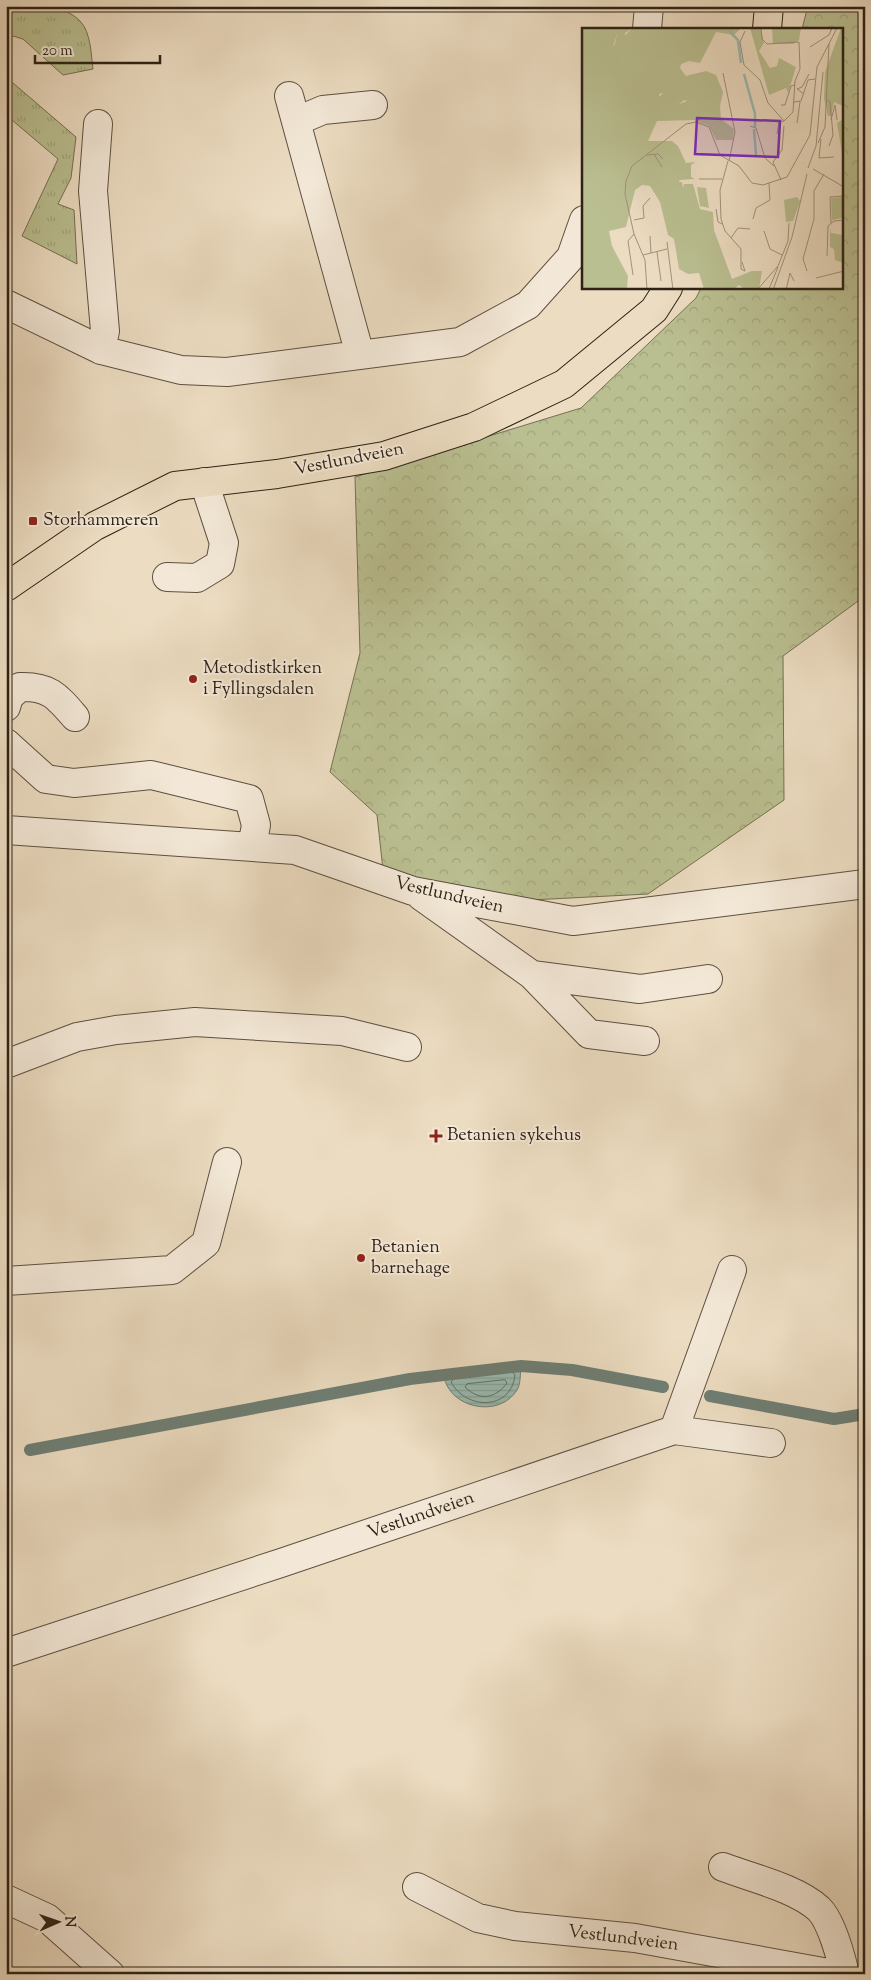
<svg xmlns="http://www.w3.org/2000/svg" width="871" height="1980" font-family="'Sorts Mill Goudy',serif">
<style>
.grass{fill:url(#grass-tufts);stroke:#747053}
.forest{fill:url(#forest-crowns);stroke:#747053}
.water{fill:url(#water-rules);stroke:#6e7e74}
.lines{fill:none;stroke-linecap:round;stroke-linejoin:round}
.shore{stroke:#636f64;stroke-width:1}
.stream{stroke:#6e7e74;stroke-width:12}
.minor-casing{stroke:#5d5040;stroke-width:30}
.major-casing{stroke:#2d2215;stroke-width:30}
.minor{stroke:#f3e8d7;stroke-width:28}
.major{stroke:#ecdcc1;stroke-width:28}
.poi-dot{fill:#8f2418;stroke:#f3e8d7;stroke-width:2}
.labels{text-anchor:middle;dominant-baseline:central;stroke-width:4;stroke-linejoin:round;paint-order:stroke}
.street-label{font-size:18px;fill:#2d2215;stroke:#f3e8d7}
.poi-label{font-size:18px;fill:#2d2215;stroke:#f3e8d7;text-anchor:start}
.inset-river{fill:none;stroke:#99bcb3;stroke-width:2.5}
.inset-road{fill:none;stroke:#a0927c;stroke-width:1}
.view{fill:#7b2cbf;fill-opacity:0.15;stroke:#7b2cbf;stroke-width:2.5}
.inset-edge{fill:none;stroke:#2d2215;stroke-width:2.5}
</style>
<defs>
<pattern id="grass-tufts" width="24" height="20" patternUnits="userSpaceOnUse" patternTransform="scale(1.25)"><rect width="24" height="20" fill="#babf91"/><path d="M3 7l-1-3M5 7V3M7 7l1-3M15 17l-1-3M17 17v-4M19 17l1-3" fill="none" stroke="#a0a47c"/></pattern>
<pattern id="forest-crowns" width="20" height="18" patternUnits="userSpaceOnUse" patternTransform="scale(1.25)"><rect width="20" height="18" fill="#babf91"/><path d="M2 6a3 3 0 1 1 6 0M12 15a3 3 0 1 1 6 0" fill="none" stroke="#a0a47c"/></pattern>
<pattern id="water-rules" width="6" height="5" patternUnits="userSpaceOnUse" patternTransform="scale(1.25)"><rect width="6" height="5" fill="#99bcb3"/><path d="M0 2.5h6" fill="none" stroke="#84a199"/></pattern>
</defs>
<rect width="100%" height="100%" fill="#ecdcc1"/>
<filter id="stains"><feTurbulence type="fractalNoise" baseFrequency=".004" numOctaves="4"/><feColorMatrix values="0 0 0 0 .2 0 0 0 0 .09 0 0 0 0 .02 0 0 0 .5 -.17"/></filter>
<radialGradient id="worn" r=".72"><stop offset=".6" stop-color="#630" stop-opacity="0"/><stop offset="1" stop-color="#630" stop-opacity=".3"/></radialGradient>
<path class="grass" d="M 6,6 C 29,6 63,3 80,21 C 91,32 91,55 93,69 L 63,75 L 23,39 L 13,36 L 6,44 Z
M 6,77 L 76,137 L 71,178 L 58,204 L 74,210 L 77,264 L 22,236 L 58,159 L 6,115 Z"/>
<path class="forest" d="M 808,6 L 865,6 L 865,596 L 783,656 L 784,800 L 648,894 L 492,902 L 384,879 L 377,815 L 330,772 L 360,653 L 355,477 L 581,408 L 696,298 L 701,288 L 842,288 L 842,29 L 802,29 Z"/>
<path class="water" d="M 521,1366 C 520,1373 521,1384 517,1390 C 499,1419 449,1408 444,1376 Z"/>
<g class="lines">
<path class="shore" d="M 512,1372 L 515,1375 C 511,1411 466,1410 451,1382 L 454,1379 Z
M 505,1380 L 507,1383 C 496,1398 480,1402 465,1387 L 467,1384 Z"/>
<path class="stream" d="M 710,1396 L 834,1419 L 865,1414
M 30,1450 L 410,1379 L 521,1366 L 572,1370 L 663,1387"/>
<defs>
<path id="minor" d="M 647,29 L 649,6
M 289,96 L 360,355
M 297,121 L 323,110 L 373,105
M 98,124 L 93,191 L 105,331 L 101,350
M 6,304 L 101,350 L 181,370 L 227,372 L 460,342 L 528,305 L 571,257 L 584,220
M 167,577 L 197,578 L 220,564 L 224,543 L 204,482
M 6,707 L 9,697 L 20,687 C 49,686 57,696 75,717
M 6,743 L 46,779 L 74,783 L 151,775 L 249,799 L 256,825 L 252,847
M 6,830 L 295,850 L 413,891 L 573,921 L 865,884
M 421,896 L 532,975 L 589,1034 L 645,1041
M 532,975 L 640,989 L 708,979
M 6,1064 L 77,1037 L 116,1030 L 195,1022 L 342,1031 L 407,1047
M 6,1281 L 172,1270 L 206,1243 L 227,1162
M 674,1430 L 771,1443
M 6,1653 L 281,1563 L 674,1430 L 732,1270
M 723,1867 C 752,1878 796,1888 819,1909 C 831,1921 841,1957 845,1974
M 417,1887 L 478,1918 L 515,1926 L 635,1938 L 834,1974
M 6,1899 L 47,1918 L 110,1974"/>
<path id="major" d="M 767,29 L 769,6
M 6,587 L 95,526 L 175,486 L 277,474 L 384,456 L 474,427 L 564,384 L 654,310 L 668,288"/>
</defs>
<use href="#minor" class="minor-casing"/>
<use href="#major" class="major-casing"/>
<use href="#minor" class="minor"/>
<use href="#major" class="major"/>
</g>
<g class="poi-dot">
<rect x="28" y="516" width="10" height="10" rx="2.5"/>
<circle cx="193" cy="679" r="5"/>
<path d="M433.5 1128.5h5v5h5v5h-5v5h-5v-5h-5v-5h5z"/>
<circle cx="361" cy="1258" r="5"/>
</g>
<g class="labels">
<g class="street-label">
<text transform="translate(349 460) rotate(-11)">Vestlundveien</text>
<text transform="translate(449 896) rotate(13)">Vestlundveien</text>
<text transform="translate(421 1516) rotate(-19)">Vestlundveien</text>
<text transform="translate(623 1939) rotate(7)">Vestlundveien</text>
</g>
<g class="poi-label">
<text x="43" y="521">Storhammeren</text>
<text x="203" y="669">Metodistkirken<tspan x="203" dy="21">i Fyllingsdalen</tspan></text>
<text x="447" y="1136">Betanien sykehus</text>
<text x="371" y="1248">Betanien<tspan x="371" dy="21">barnehage</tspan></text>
</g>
</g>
<g transform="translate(582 28)">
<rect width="261" height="261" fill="#ecdcc1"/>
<path d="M 113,134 L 109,137 L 109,149 L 113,151 L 97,152 L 104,135 ZM 115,159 L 124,160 L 127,180 L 118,178 ZM 261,169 L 261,190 L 250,192 L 249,170 Z" fill="#babf91"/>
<path d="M 0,0 L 29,0 L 35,7 L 31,18 L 51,0 L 159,0 L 152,7 L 134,4 L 118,35 L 107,33 L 99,36 L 98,40 L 104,48 L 124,43 L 134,47 L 141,64 L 138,78 L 139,91 L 152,101 L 151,112 L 134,112 L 127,98 L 112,92 L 75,93 L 66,113 L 90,113 L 96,118 L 104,135 L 97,154 L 100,154 L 101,160 L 102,156 L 111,156 L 118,181 L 131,184 L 132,202 L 150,251 L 170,243 L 180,243 L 177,261 L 162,261 L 157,257 L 152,261 L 122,261 L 117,245 L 106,246 L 97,241 L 92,211 L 86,207 L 78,174 L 68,158 L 60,157 L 53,162 L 44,199 L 27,203 L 30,218 L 46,248 L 45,261 L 0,261 ZM 81,65 L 105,73 L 95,77 L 96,85 L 79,85 L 77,66 ZM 168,0 L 179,0 L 182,15 L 177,23 L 188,40 L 195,38 L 197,30 L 214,39 L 206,65 L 204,60 L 187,67 ZM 190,0 L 219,0 L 217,12 L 211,16 L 191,16 ZM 259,0 L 261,0 L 261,131 L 255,95 L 260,92 L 261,78 L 252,74 L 249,88 L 246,88 L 242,70 L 243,44 ZM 215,169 L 218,173 L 211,193 L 204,194 L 202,172 ZM 248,201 L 249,205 L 261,207 L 261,235 L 253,232 L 252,221 L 248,219 Z" fill="#babf91" fill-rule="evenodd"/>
<path d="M 29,0 L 51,0 L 43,5 L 42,20 L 31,23 L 35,7 ZM 91,55 L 107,68 L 96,77 L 96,85 L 79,85 L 75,71 Z" fill="#babf91"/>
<path class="inset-river" d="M 149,0 L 148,4 L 156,12 L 159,35M 162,46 L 173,86 L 173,99M 172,101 L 174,127"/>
<path class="inset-road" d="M 179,0 L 180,11 L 185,16 L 217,14M 163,3 L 158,14 L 162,37 L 178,52 L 186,75 L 202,93 L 211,84 L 213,53 L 218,41 L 217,14M 228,19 L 247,7 L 250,0M 141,45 L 153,104 L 147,133M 222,66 L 215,61 L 220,59 L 227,46M 245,72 L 248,74 L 251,107 L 247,118M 212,74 L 219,73 L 226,52 L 233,51M 199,77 L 203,77 L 209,58 L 213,57M 249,92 L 253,77 L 255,92M 215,95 L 218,74M 168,98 L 174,100 L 183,130 L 192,138M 195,106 L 197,94 L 202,93M 239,111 L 237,130 L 252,129M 236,115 L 243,99 L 247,16M 72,126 L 80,139M 65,127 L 76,126 L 81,131M 146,133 L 138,162 L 139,191 L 143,203 L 159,221 L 159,241 L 163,243 L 160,234M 226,140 L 234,118 L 241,44M 231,141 L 262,159M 117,151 L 140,151M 199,152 L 191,134 L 200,122 L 202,98M 134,181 L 136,194 L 140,196M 171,191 L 174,180 L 188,172 L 187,155M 52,192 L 62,190 L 61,178 L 68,170M 249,195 L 248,169 L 262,168M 182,203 L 188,221 L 200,227M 68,208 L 69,225M 149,210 L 156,200 L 168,201M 85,214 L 91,262M 75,224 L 79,253M 61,227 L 85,221M 245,228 L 246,198 L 252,193 L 262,192M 225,243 L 221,231 L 232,191 L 232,163 L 242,146M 51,247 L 46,213 L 52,206M 234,250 L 262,243M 187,261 L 196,239M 65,262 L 63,232 L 52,206 L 43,166 L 44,153 L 50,138 L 104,96 L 114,94 L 127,99 L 138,127 L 157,138 L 170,155 L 181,157 L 205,149 L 228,107 L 235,39 L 255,0M 175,262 L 196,238 L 206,213 L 207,195M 191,262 L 210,209 L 225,146M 204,262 L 208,245 L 212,253"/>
<path class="view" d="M 115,90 L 198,93 L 196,129 L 113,126 Z"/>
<rect width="261" height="261" class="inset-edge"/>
</g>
<rect width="871" height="1980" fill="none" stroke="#ecdcc1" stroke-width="25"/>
<rect x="8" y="8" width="856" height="1965" fill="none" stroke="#2d2215" stroke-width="2.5"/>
<rect x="12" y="12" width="846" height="1955" fill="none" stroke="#2d2215"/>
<g transform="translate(58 1922) rotate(88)" stroke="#f3e8d7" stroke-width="4" paint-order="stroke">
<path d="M0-4L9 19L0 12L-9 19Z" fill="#2d2215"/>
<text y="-8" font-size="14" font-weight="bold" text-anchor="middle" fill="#2d2215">N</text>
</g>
<path d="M35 55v8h125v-8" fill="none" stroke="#2d2215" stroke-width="2.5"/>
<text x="42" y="55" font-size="15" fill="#2d2215" stroke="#f3e8d7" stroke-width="4" paint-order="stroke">20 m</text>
<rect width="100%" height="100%" filter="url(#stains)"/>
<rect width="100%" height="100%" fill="url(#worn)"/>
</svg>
